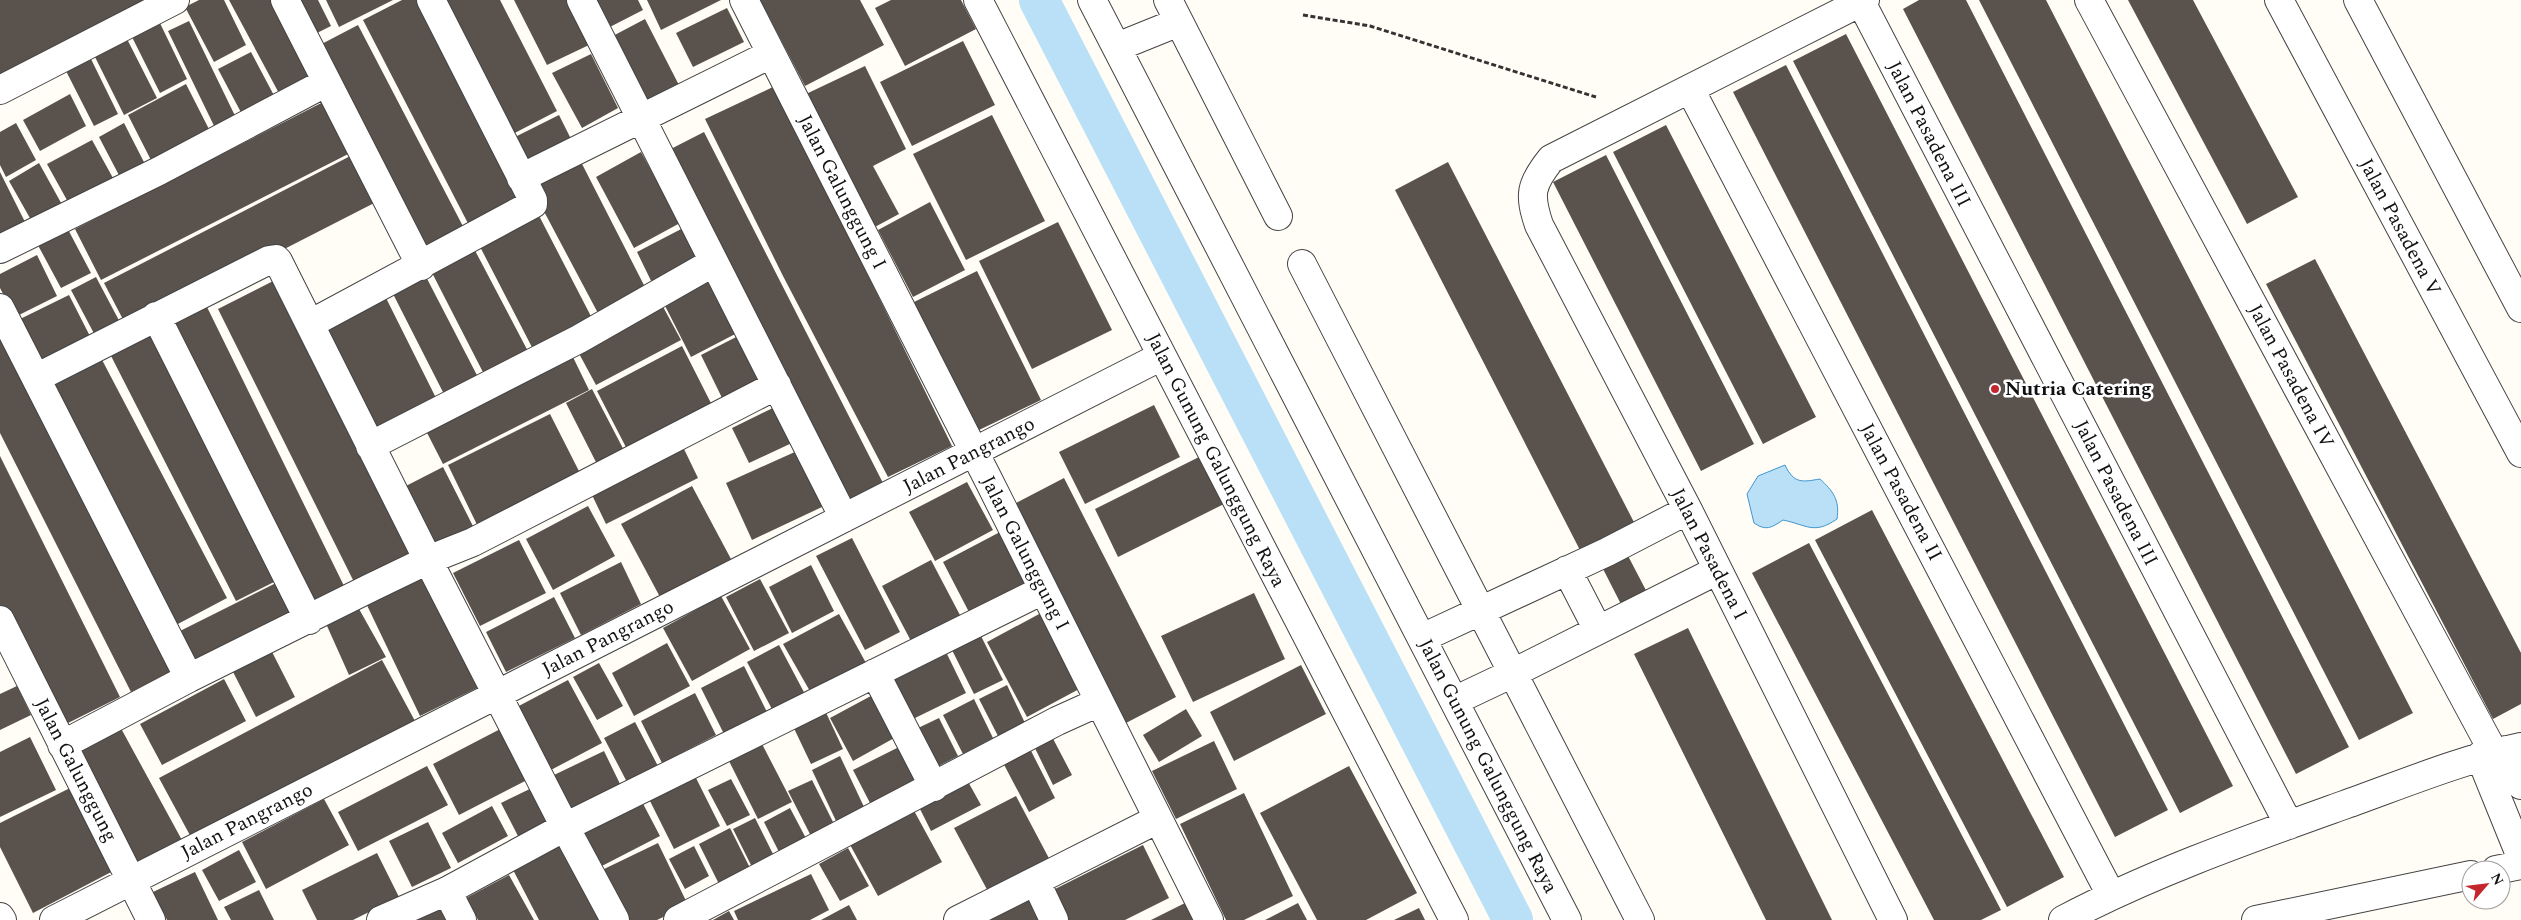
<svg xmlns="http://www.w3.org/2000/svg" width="2521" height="920" font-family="Spectral,serif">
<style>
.water{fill:#b9e0f7;stroke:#3f96cf}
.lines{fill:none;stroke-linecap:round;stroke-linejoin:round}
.canal{stroke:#b9e0f7;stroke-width:40}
.building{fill:#5a524d}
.minor-casing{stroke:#444;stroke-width:30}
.path{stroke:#333;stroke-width:3;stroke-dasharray:5 2.5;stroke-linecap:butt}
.minor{stroke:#fff;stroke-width:28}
.poi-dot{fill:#c4262e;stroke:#fff;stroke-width:2}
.labels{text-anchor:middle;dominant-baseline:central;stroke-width:5;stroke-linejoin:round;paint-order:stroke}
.street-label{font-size:20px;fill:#111;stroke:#fff}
.poi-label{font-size:20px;font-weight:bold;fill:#111;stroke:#fff;text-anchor:start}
</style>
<rect width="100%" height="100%" fill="#fffdf5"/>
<path class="water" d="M 1785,465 C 1794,484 1802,482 1820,479 C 1833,491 1840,500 1837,519 C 1814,535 1807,525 1783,520 C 1771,528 1766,531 1754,523 L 1747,494 L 1758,476 Z"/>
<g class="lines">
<path class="canal" d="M 1039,0 L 1513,920"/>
</g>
<path class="building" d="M 0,0 L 159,0 L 0,82 Z
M 199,0 L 224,0 L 246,45 L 214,62 L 185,7 Z
M 229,0 L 280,0 L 320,76 L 281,97 Z
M 288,0 L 318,0 L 331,26 L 307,38 Z
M 326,0 L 393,0 L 339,27 Z
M 402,0 L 427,0 L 533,204 L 474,235 L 363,20 Z
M 438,0 L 500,0 L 557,111 L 507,137 Z
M 514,0 L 566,0 L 589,45 L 547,65 Z
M 588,0 L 638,0 L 643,10 L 604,30 Z
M 647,0 L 721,0 L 661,30 Z
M 760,0 L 860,0 L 884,45 L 805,86 Z
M 891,0 L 961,0 L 976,29 L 905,66 L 875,8 Z
M 1919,0 L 1966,0 L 2349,747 L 2296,774 L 1903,9 Z
M 1979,0 L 2046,0 L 2413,713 L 2359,740 Z
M 2128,0 L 2193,0 L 2298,197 L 2247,224 Z
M 727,8 L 744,42 L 693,67 L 676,33 Z
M 158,19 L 187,79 L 160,93 L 130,33 Z
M 645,19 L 681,89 L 645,107 L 609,38 Z
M 189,21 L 239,124 L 218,134 L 168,31 Z
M 358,25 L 467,234 L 423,256 L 314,48 Z
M 1846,34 L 2233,786 L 2180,813 L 1793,61 Z
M 127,39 L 157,98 L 124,115 L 94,55 Z
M 963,41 L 995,105 L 912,146 L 880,82 Z
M 251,52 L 278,103 L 245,120 L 218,69 Z
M 591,54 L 618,108 L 582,128 L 552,73 Z
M 91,59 L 118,114 L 94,126 L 66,71 Z
M 1786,65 L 2168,810 L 2115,837 L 1733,92 Z
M 865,66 L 906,149 L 873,166 L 899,214 L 873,228 L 806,94 Z
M 186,84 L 213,137 L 155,168 L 128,115 Z
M 775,86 L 952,446 L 888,477 L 783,276 L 705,119 Z
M 70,94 L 86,126 L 40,151 L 23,120 Z
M 331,98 L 358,149 L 101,280 L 75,229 Z
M 559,115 L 571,139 L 521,164 L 509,140 Z
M 992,115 L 1045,221 L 966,260 L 913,154 Z
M 16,123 L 36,160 L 6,177 L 0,165 L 0,132 Z
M 124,123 L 147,168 L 122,181 L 99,137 Z
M 1666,125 L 1816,417 L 1763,444 L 1613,152 Z
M 704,132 L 883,483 L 840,506 L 661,154 Z
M 92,140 L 113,178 L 68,202 L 47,164 Z
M 360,151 L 384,198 L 128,329 L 104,283 Z
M 641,152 L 680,223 L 634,248 L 596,177 Z
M 1606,155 L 1754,444 L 1701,471 L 1553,182 Z
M 580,160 L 648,293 L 600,317 L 530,185 Z
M 1448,162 L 1637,528 L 1583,556 L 1395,190 Z
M 39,163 L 65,210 L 35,227 L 9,181 Z
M 0,172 L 28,228 L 0,242 Z
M 930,202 L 965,270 L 913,297 L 878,230 Z
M 534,206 L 596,326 L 537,357 L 475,237 Z
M 63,220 L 91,273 L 61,288 L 33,236 Z
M 1058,222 L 1112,330 L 1032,369 L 979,261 Z
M 685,227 L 705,266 L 656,291 L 637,252 Z
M 470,241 L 531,357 L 487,380 L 427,263 Z
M 37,255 L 57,296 L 15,317 L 0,288 L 0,274 Z
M 2315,259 L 2521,653 L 2521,704 L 2493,719 L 2266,284 Z
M 422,269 L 481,383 L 447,400 L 389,286 Z
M 707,269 L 739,332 L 691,357 L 659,294 Z
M 977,271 L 1041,400 L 977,431 L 914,302 Z
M 96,277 L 123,328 L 98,341 L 71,290 Z
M 281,277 L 422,556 L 357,588 L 218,309 Z
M 69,295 L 95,346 L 40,373 L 14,322 Z
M 385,296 L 439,404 L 371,438 L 316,330 Z
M 661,303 L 681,340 L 596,385 L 576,348 Z
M 207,307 L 347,592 L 309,611 L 169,326 Z
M 155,329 L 282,578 L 236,601 L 109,352 Z
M 742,334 L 767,385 L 726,406 L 701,355 Z
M 0,336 L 170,672 L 131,692 L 0,433 Z
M 682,346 L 716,413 L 631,457 L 597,391 Z
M 570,351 L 589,390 L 443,464 L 423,425 Z
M 100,356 L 227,598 L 176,625 L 49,383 Z
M 592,389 L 628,458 L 601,472 L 566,403 Z
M 1154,405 L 1180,457 L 1085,504 L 1059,452 Z
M 777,406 L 794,442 L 749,463 L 732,428 Z
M 550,414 L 585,483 L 482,535 L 448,465 Z
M 684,449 L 698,478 L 606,524 L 592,495 Z
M 797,451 L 822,507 L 752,540 L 726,483 Z
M 0,456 L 120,697 L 60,727 L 0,607 Z
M 1201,456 L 1224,504 L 1118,557 L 1095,509 Z
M 443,467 L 476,532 L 433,554 L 400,489 Z
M 1064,478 L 1176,697 L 1126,723 L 1014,504 Z
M 967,482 L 993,530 L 935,561 L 909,512 Z
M 692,486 L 731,559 L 660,597 L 621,524 Z
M 588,506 L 615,556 L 553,590 L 526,539 Z
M 1872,510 L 2064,877 L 2007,907 L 1815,540 Z
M 1000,532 L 1027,584 L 970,614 L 943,562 Z
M 852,538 L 900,632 L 865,650 L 816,556 Z
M 519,540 L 546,593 L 480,626 L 453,573 Z
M 1809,543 L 2001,910 L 1981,920 L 1934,920 L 1752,573 Z
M 1626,552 L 1650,598 L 1625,612 L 1601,565 Z
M 931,560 L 961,617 L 912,643 L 882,586 Z
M 621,562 L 641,604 L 581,635 L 560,593 Z
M 811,565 L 834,611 L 792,633 L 769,587 Z
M 428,569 L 485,684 L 420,716 L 364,599 Z
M 284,579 L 305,620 L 198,672 L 178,632 Z
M 760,579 L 789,633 L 754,651 L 726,597 Z
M 1254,593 L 1285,659 L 1193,702 L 1161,636 Z
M 721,596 L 750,649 L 692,681 L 663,628 Z
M 554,597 L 575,638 L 506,672 L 486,632 Z
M 354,600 L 386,657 L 349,675 L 323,617 Z
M 1041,613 L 1081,688 L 1027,717 L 987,642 Z
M 839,614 L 866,663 L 811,693 L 783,644 Z
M 1688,628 L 1710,673 L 1832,920 L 1766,920 L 1634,654 Z
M 981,636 L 1003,680 L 974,694 L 952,650 Z
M 667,643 L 690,686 L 634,716 L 612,673 Z
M 779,645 L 806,696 L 774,713 L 747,662 Z
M 269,646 L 295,697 L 256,717 L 230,666 Z
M 947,654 L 966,693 L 913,719 L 894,680 Z
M 382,660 L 415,721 L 192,839 L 159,778 Z
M 599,663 L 623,706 L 597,720 L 573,677 Z
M 1301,665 L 1326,714 L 1234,761 L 1210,712 Z
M 744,666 L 768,714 L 725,736 L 701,688 Z
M 224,679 L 246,721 L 162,765 L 140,724 Z
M 568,680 L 602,743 L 549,771 L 515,708 Z
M 1007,685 L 1025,723 L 998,736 L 979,699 Z
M 17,686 L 31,715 L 0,730 L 0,694 Z
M 882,690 L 905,732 L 853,761 L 830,718 Z
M 695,693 L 716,735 L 662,763 L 641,721 Z
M 974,699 L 993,738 L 963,754 L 943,715 Z
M 822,704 L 843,749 L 811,764 L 790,720 Z
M 1186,709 L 1202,736 L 1159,762 L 1143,735 Z
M 939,718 L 958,756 L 933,769 L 914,730 Z
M 117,721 L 183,842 L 137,866 L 73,745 Z
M 635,722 L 659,768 L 628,784 L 604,738 Z
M 506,726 L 533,777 L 459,815 L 433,764 Z
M 1049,731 L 1072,775 L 1053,785 L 1031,740 Z
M 30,737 L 56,790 L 0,817 L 0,752 Z
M 760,740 L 792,802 L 758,819 L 727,757 Z
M 1214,741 L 1237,789 L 1176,819 L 1152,771 Z
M 907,743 L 924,776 L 870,803 L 853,770 Z
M 1027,743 L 1055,798 L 1029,812 L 1000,757 Z
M 604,751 L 622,788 L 572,811 L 554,775 Z
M 840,756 L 865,809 L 837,823 L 812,770 Z
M 427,766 L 448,805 L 358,851 L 338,812 Z
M 690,766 L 720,826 L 674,849 L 644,789 Z
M 1349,766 L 1417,893 L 1366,920 L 1317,920 L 1260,813 Z
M 966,778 L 981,805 L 931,831 L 917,803 Z
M 731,779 L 750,815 L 727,826 L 708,790 Z
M 812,780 L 836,828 L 813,840 L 788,791 Z
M 538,785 L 555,819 L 519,838 L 501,803 Z
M 72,787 L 115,870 L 33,913 L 0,847 L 0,823 Z
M 1244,793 L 1293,896 L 1244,920 L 1226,920 L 1180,824 Z
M 1016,796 L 1052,864 L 991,897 L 954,828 Z
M 640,798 L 660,836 L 598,868 L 578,830 Z
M 324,799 L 349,845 L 266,889 L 242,842 Z
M 492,806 L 508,836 L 458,863 L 442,833 Z
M 912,807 L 942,862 L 878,896 L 848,841 Z
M 790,808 L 809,844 L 782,858 L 764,822 Z
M 755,818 L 775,858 L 753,869 L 733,829 Z
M 428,822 L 451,868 L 412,887 L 389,841 Z
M 730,828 L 750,868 L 719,884 L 699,844 Z
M 561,838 L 603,920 L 539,920 L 510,864 Z
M 658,843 L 688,905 L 657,920 L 627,920 L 602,870 Z
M 1143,845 L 1169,898 L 1125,920 L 1058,920 L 1045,894 Z
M 694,846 L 709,876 L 685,889 L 669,859 Z
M 848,848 L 869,886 L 840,901 L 819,864 Z
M 239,850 L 256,882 L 219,901 L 202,870 Z
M 377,853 L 399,897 L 353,920 L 317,920 L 302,890 Z
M 195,872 L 218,920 L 167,920 L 153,892 Z
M 811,874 L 829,910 L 810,920 L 738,920 L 734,911 Z
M 509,875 L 534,920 L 478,920 L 466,898 Z
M 259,890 L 274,920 L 231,920 L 224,907 Z
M 1036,891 L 1051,920 L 980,920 Z
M 448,898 L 459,920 L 405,920 Z
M 1191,900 L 1201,920 L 1151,920 Z
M 1298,903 L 1307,920 L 1265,920 Z
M 849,905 L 857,920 L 821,920 Z
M 1419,908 L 1425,920 L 1394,920 Z
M 729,911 L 734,920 L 713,920 Z"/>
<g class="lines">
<defs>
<path id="minor" d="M 285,0 L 421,266
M 581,0 L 844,518
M 744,0 L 989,481 L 1209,920
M 978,0 L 1454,920
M 1092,0 L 1567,920
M 1168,0 L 1278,216
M 1865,0 L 1551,159 C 1530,185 1529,195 1539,225 L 1688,510 L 1893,920
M 2089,0 L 2494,753
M 2279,0 L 2521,453
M 2358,0 L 2521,308
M 1861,2 L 2289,825
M 1117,47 L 1179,22
M 1690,89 L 2111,895
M 0,90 L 175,0
M 521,178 L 771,54
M 0,249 L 159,171 L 327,82
M 1302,264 L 1640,920
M 0,308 L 189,678
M 156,316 L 309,620
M 310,324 L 533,204 L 533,200 L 431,0
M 36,378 L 269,260 L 276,259 L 278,261 L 428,560 L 565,827 L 615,920
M 370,446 L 579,339 L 714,262
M 1567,570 L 1598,630
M 0,620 L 151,920
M 1422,638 L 1607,552 L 1688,510
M 875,673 L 934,787
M 1454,701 L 1513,673 L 1718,570
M 62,745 L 189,678 L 370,588 L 428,560 L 473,542 L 777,385
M 2506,750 L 2521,785
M 2480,756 L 2521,857
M 2496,870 L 2521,865
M 1036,882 L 1054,920
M 447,891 L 462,920
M 0,917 L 2,920
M 54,920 L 1162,356
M 381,920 L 447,891 L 565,827 L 1043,590
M 678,920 L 1057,721 L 1099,702
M 958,920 L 1158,819
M 2063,920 C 2152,873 2249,839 2344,805 C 2403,784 2460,760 2521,747
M 2256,920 L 2471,875"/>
</defs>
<use href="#minor" class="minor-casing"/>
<path class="path" d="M 1303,15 L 1370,26 L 1596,97"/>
<use href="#minor" class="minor"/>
</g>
<circle class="poi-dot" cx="1995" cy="389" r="5"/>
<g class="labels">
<g class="street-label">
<text transform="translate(1929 134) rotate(63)">Jalan Pasadena III</text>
<text transform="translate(842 192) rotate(63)">Jalan Galunggung I</text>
<text transform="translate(2400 227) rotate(62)">Jalan Pasadena V</text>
<text transform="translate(2291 376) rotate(62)">Jalan Pasadena IV</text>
<text transform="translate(969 455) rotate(-27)">Jalan Pangrango</text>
<text transform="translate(1216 460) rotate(63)">Jalan Gunung Galunggung Raya</text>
<text transform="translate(1901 492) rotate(62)">Jalan Pasadena II</text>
<text transform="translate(2116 493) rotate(63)">Jalan Pasadena III</text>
<text transform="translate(1025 553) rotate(63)">Jalan Galunggung I</text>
<text transform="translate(1709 554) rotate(63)">Jalan Pasadena I</text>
<text transform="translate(608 638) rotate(-27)">Jalan Pangrango</text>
<text transform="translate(1488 766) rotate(63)">Jalan Gunung Galunggung Raya</text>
<text transform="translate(76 770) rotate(63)">Jalan Galunggung</text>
<text transform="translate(247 821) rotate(-27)">Jalan Pangrango</text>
</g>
<g class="poi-label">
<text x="2005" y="389">Nutria Catering</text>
</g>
</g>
<g transform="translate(2486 885) rotate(62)"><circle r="24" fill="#ffffff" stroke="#a0a0a0"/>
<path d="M0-4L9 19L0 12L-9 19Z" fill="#c4262e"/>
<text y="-8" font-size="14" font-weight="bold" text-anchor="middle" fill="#111111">N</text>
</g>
</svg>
